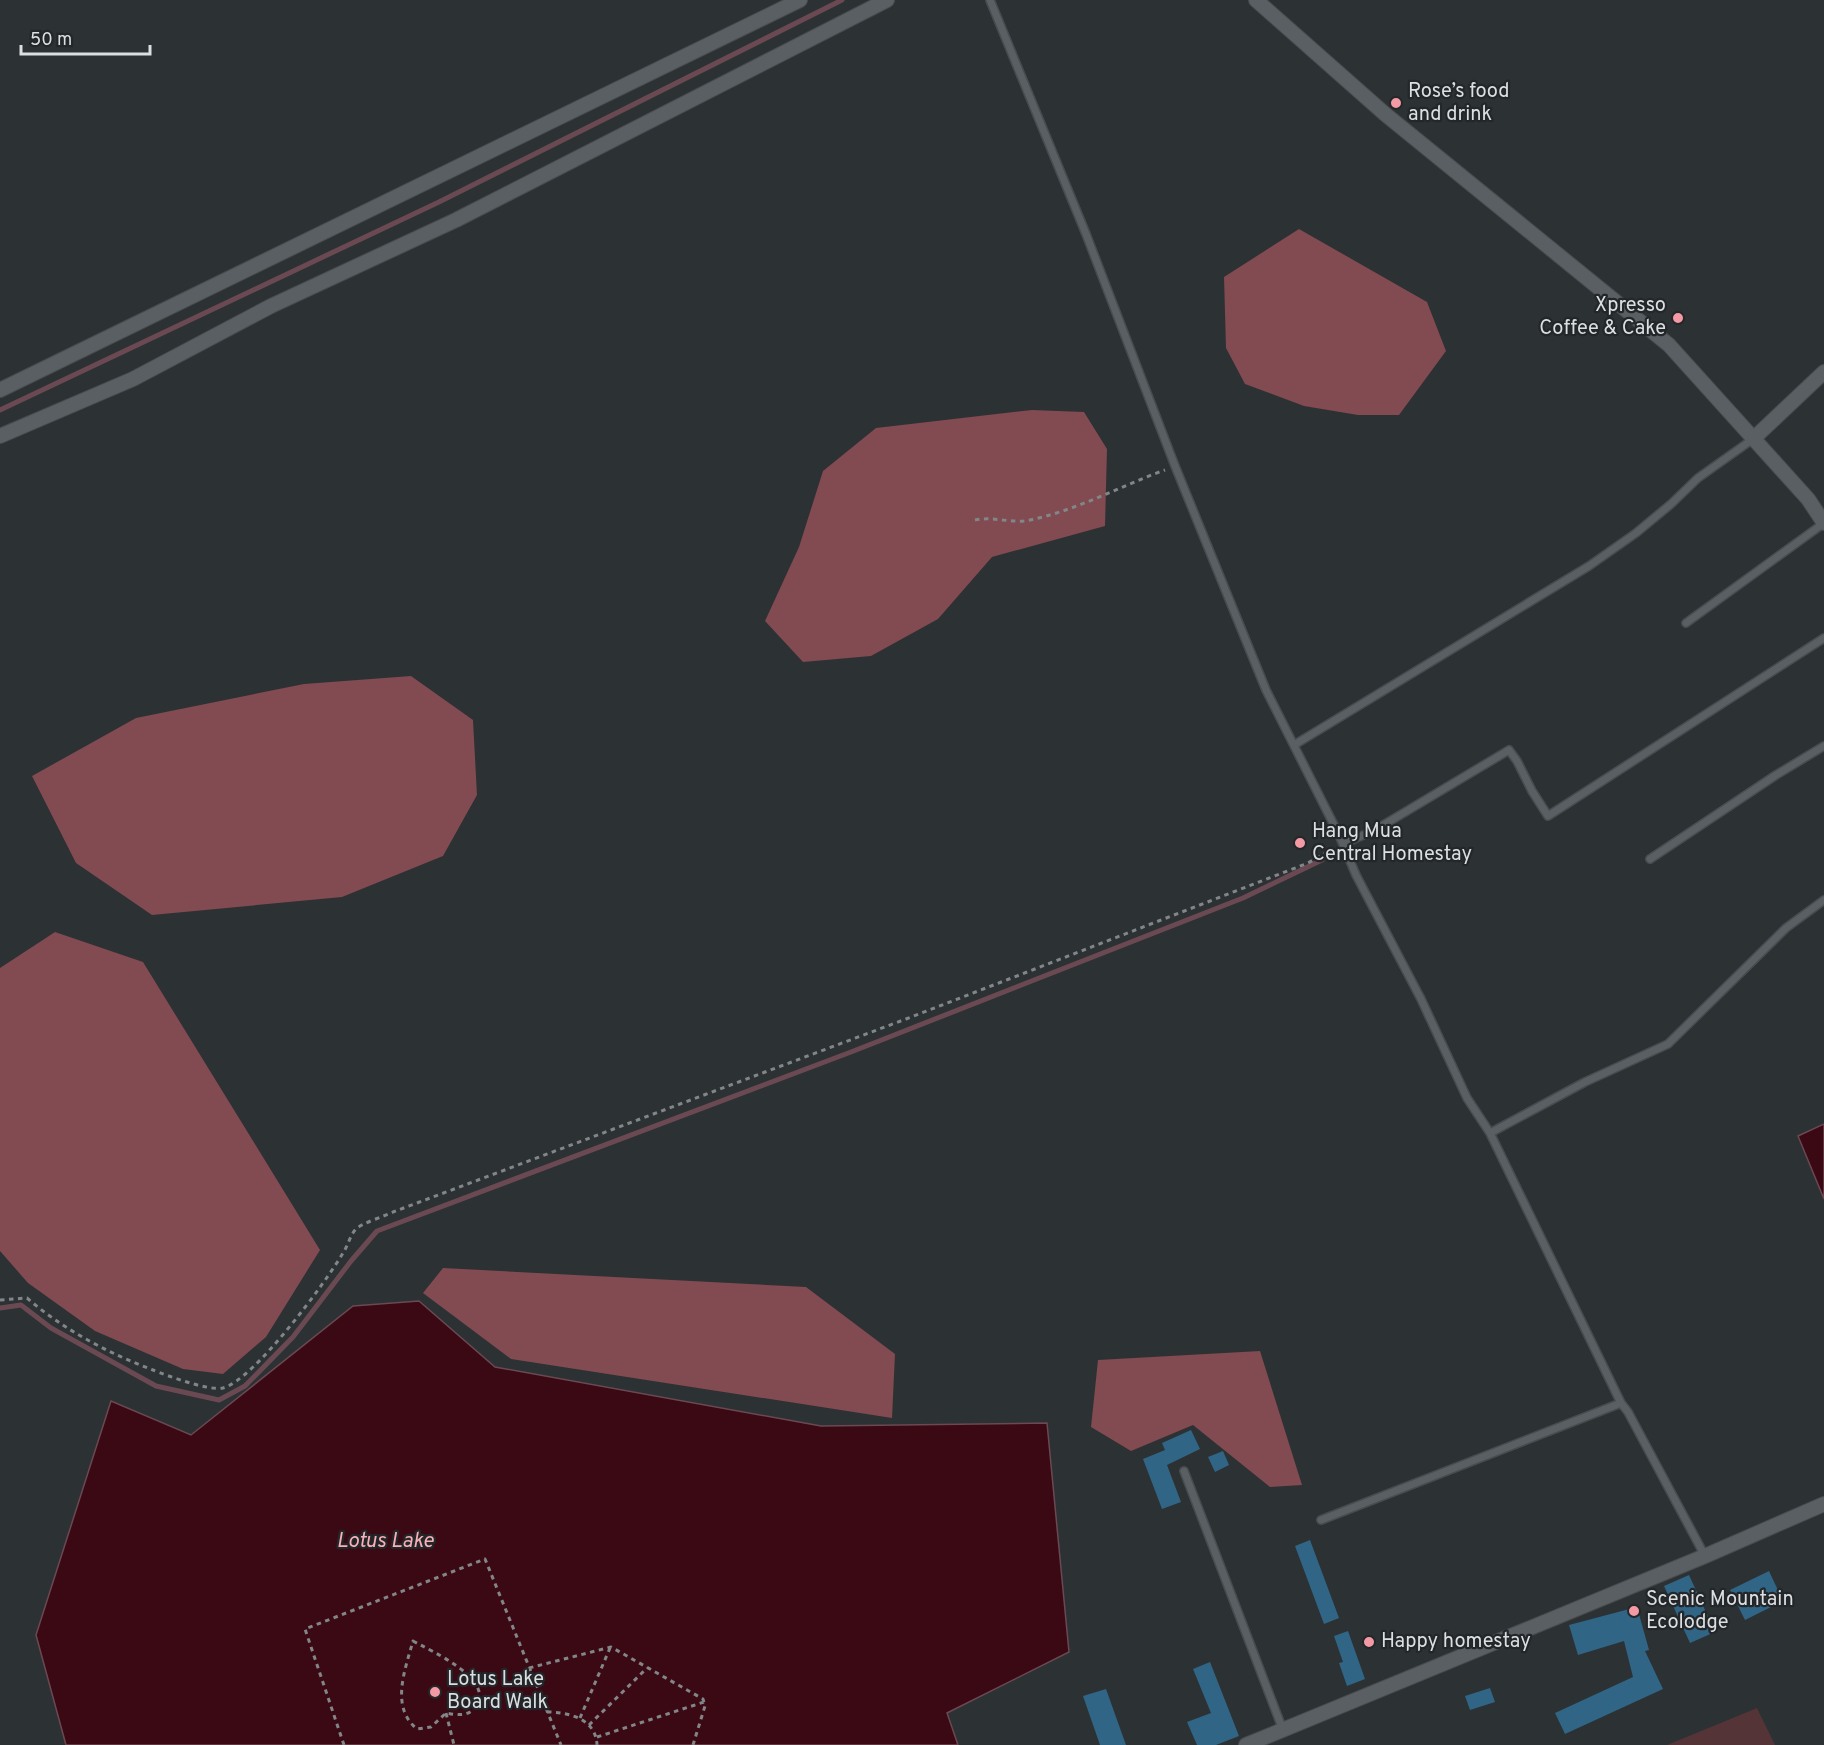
<svg xmlns="http://www.w3.org/2000/svg" width="1824" height="1745" font-family="Overpass,sans-serif">
<style>
.green{fill:#543437}
.forest{fill:#824a51}
.water{fill:#3a0914;stroke:#6b4952;stroke-width:1.5}
.lines{fill:none;stroke-linecap:round;stroke-linejoin:round}
.stream{stroke:#6b4952;stroke-width:5}
.building{fill:#316586}
.service-casing{stroke:#494c4f;stroke-width:10}
.minor-casing{stroke:#494c4f;stroke-width:16}
.path{stroke:#828688;stroke-width:3;stroke-dasharray:4.5 4.5;stroke-linecap:butt}
.service{stroke:#5a5f63;stroke-width:7}
.minor{stroke:#5a5f63;stroke-width:14}
.poi-dot{fill:#f49aa5;stroke:#23272a;stroke-width:2}
.labels{text-anchor:middle;dominant-baseline:central;stroke-width:4.5;stroke-linejoin:round;paint-order:stroke}
.poi-label{font-size:20px;fill:#dcdfe1;stroke:#23272a;text-anchor:start}
.water-label{font-size:21px;font-style:italic;fill:#f8afb7;stroke:#23272a}
</style>
<rect width="100%" height="100%" fill="#2c3134"/>
<path class="green" d="M 1757,1708 L 1775,1745 L 1667,1745 Z"/>
<path class="forest" d="M 1299,229 L 1427,302 L 1446,351 L 1399,415 L 1358,415 L 1304,406 L 1245,384 L 1226,348 L 1224,277 Z
M 1032,410 L 1084,412 L 1107,449 L 1105,526 L 992,557 L 938,619 L 871,656 L 803,662 L 765,621 L 799,547 L 823,471 L 876,428 Z
M 411,676 L 473,720 L 477,795 L 443,856 L 342,897 L 152,915 L 76,863 L 32,776 L 136,718 L 304,684 Z
M 55,932 L 143,962 L 320,1250 L 266,1337 L 223,1374 L 183,1369 L 95,1331 L 28,1283 L 0,1251 L 0,968 Z
M 443,1268 L 806,1287 L 895,1354 L 892,1418 L 511,1359 L 423,1293 Z
M 1260,1351 L 1302,1485 L 1270,1487 L 1193,1425 L 1131,1451 L 1091,1427 L 1098,1360 Z"/>
<path class="water" d="M 1824,1124 L 1824,1199 L 1798,1136 Z
M 419,1301 L 495,1367 L 821,1426 L 1047,1423 L 1069,1652 L 947,1713 L 958,1745 L 66,1745 L 36,1635 L 111,1401 L 191,1435 L 353,1306 Z"/>
<g class="lines">
<path class="stream" d="M 0,410 L 439,202 L 842,0
M 0,1308 L 21,1305 L 51,1328 L 156,1386 L 219,1400 L 245,1386 L 293,1337 L 351,1261 L 377,1231 L 851,1052 L 1243,898 L 1322,860"/>
</g>
<path class="building" d="M 1191,1430 L 1200,1449 L 1167,1465 L 1181,1502 L 1162,1509 L 1143,1459 L 1165,1450 L 1162,1443 Z
M 1223,1451 L 1229,1465 L 1215,1472 L 1208,1457 Z
M 1310,1540 L 1339,1618 L 1324,1624 L 1295,1546 Z
M 1769,1571 L 1783,1601 L 1745,1620 L 1730,1590 Z
M 1689,1575 L 1715,1632 L 1690,1643 L 1664,1586 Z
M 1637,1607 L 1649,1650 L 1645,1651 L 1663,1689 L 1565,1734 L 1555,1713 L 1633,1677 L 1624,1641 L 1578,1655 L 1569,1625 Z
M 1348,1631 L 1365,1679 L 1347,1686 L 1339,1663 L 1343,1662 L 1334,1636 Z
M 1210,1662 L 1239,1736 L 1216,1745 L 1197,1745 L 1187,1722 L 1211,1713 L 1193,1669 Z
M 1490,1688 L 1495,1702 L 1470,1710 L 1465,1696 Z
M 1106,1689 L 1126,1745 L 1100,1745 L 1083,1696 Z"/>
<g class="lines">
<defs>
<path id="service" d="M 990,0 L 1086,234 L 1175,466 L 1266,690 L 1339,835 L 1356,875 L 1421,999 L 1467,1098 L 1490,1133 L 1621,1403 L 1628,1412 L 1705,1556
M 1686,623 L 1824,523
M 1294,745 L 1589,566 L 1636,533 L 1671,504 L 1698,478 L 1753,439
M 1343,844 L 1375,830 L 1509,750 L 1517,761 L 1532,791 L 1548,816 L 1824,638
M 1650,859 L 1776,775 L 1824,746
M 1490,1133 L 1585,1082 L 1668,1044 L 1786,928 L 1824,900
M 1184,1471 L 1283,1730
M 1321,1520 L 1621,1403"/>
<path id="minor" d="M 1256,0 L 1385,114 L 1669,345 L 1808,499 L 1824,523
M 0,390 L 800,0
M 0,436 L 133,379 L 271,306 L 456,220 L 887,0
M 1753,439 L 1824,372
M 1246,1745 L 1705,1556 L 1824,1504"/>
</defs>
<use href="#service" class="service-casing"/>
<use href="#minor" class="minor-casing"/>
<path class="path" d="M 975,520 C 993,516 1013,524 1030,520 C 1078,510 1120,486 1165,470
M 0,1300 L 27,1298 C 64,1330 108,1353 153,1370 C 168,1376 208,1391 223,1388 C 254,1380 326,1282 343,1253 C 348,1246 350,1235 356,1229 C 362,1223 385,1216 393,1212 L 906,1019 L 1308,863 L 1333,849
M 413,1641 C 431,1651 495,1679 476,1706 C 469,1717 457,1715 446,1713 L 431,1727 L 417,1729 C 390,1707 405,1670 413,1641 Z
M 529,1668 L 611,1647 L 703,1699 L 705,1706 L 693,1745
M 547,1712 C 569,1712 596,1719 597,1745
M 446,1713 L 454,1745
M 580,1718 L 610,1648
M 589,1725 L 647,1668
M 597,1737 L 704,1702
M 344,1745 L 305,1629 L 485,1559 L 561,1745"/>
<use href="#service" class="service"/>
<use href="#minor" class="minor"/>
</g>
<g class="poi-dot">
<circle cx="1396" cy="103" r="6"/>
<circle cx="1678" cy="318" r="6"/>
<circle cx="1300" cy="843" r="6"/>
<circle cx="1634" cy="1611" r="6"/>
<circle cx="1369" cy="1642" r="6"/>
<circle cx="435" cy="1692" r="6"/>
</g>
<g class="labels">
<g class="poi-label">
<text x="1408" y="92">Rose’s food<tspan x="1408" dy="23">and drink</tspan></text>
<text x="1666" y="306" text-anchor="end">Xpresso<tspan x="1666" dy="23">Coffee &amp; Cake</tspan></text>
<text x="1312" y="832">Hang Mua<tspan x="1312" dy="23">Central Homestay</tspan></text>
<text x="1646" y="1600">Scenic Mountain<tspan x="1646" dy="23">Ecolodge</tspan></text>
<text x="1381" y="1642">Happy homestay</text>
<text x="447" y="1680">Lotus Lake<tspan x="447" dy="23">Board Walk</tspan></text>
</g>
<g class="water-label">
<text x="385" y="1541">Lotus Lake</text>
</g>
</g>
<path d="M21 45v9h129v-9" fill="none" stroke="#dcdfe1" stroke-width="3"/>
<text x="30" y="45" font-size="18" fill="#dcdfe1" stroke="#23272a" stroke-width="4.5" paint-order="stroke">50 m</text>
</svg>
